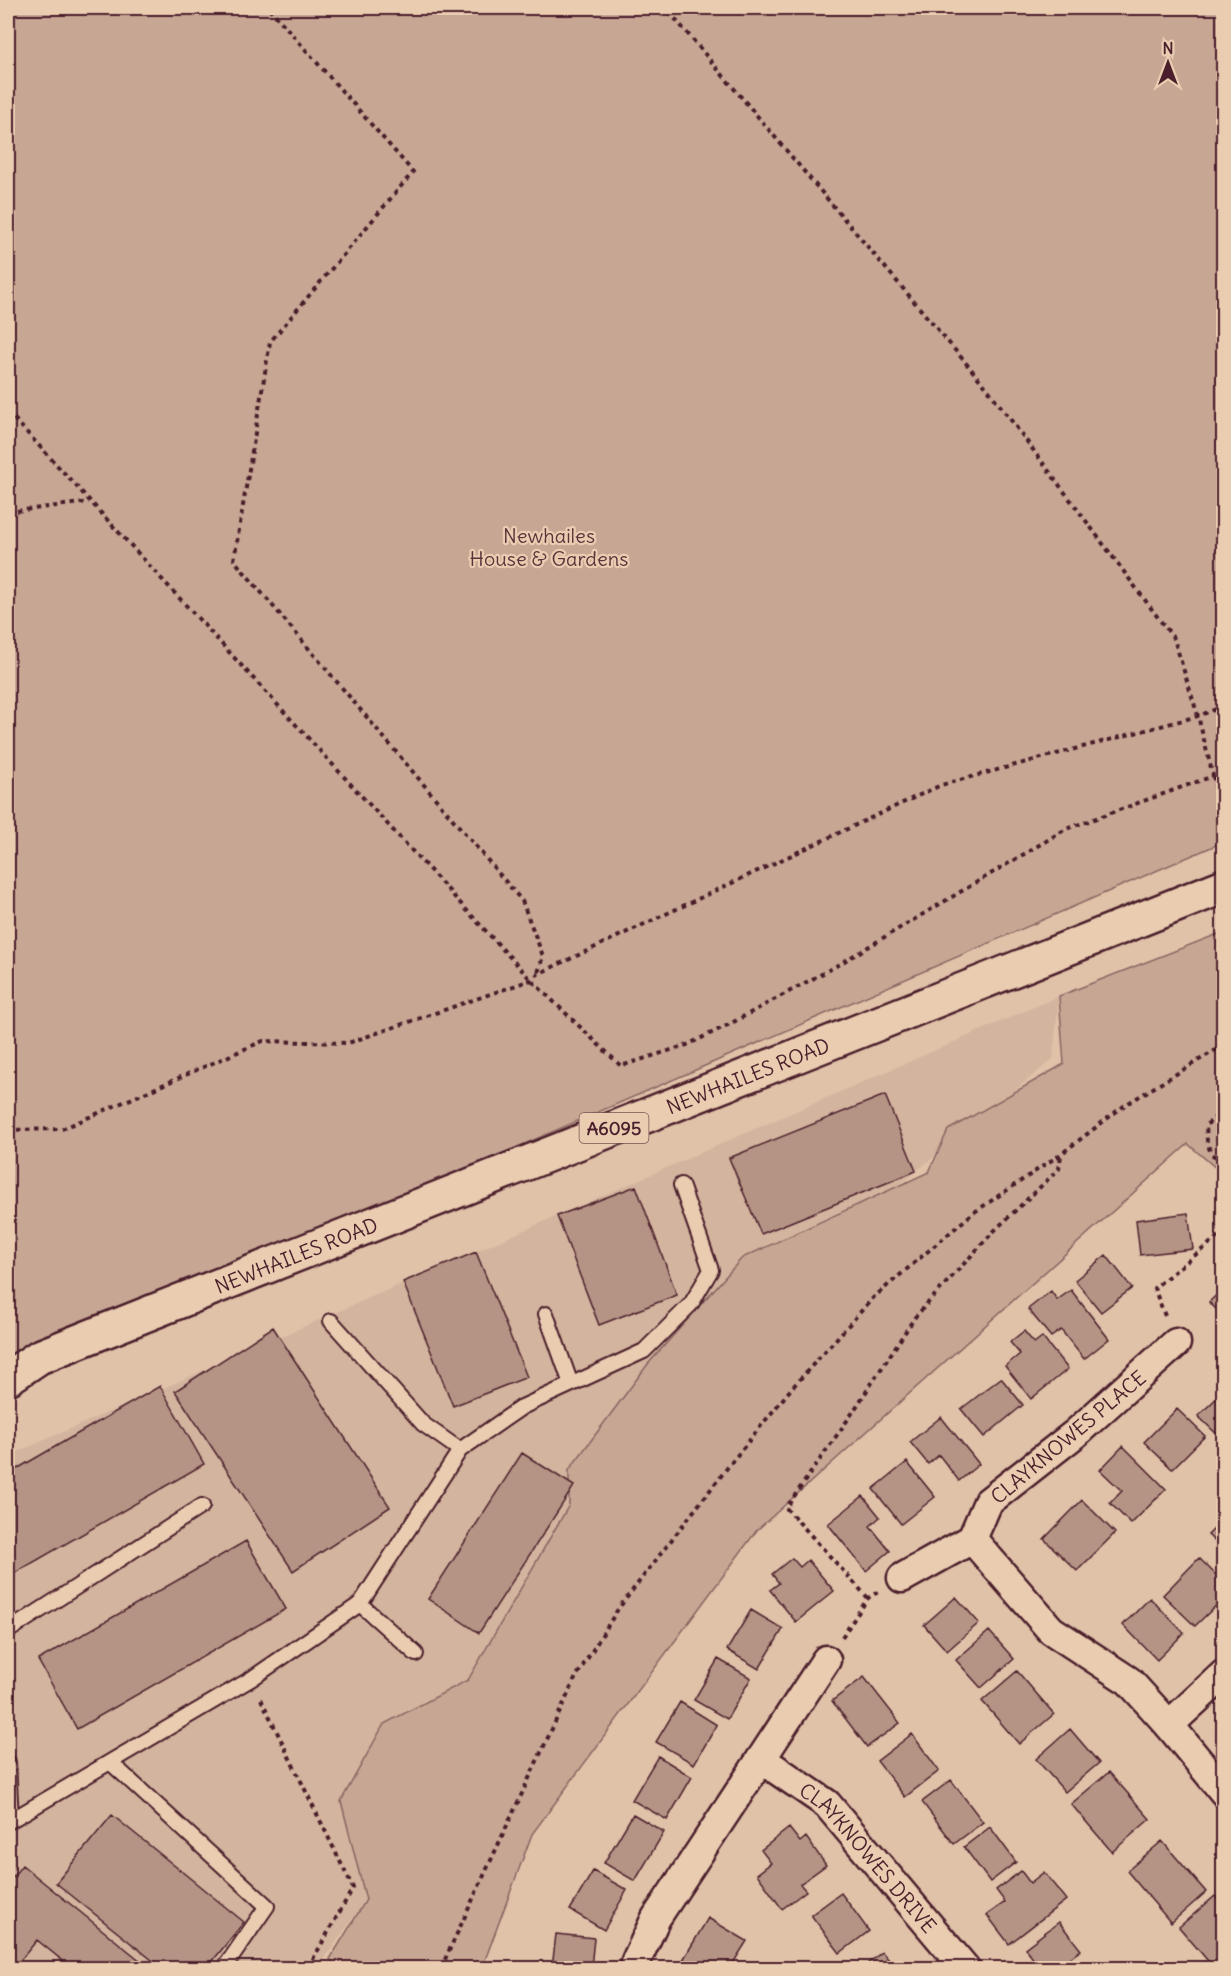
<svg xmlns="http://www.w3.org/2000/svg" width="1231" height="1976" font-family="Delius,sans-serif">
<style>
.built{fill:#d3b49e}
.green{fill:#c7a794;stroke:#886360;stroke-width:1.5}
.building{fill:#b69485;stroke:#4a1f2b;stroke-width:1.5}
.lines{fill:none;stroke-linecap:round;stroke-linejoin:round}
.lane-casing{stroke:#4a1f2b;stroke-width:18}
.street-casing{stroke:#4a1f2b;stroke-width:33}
.primary-casing{stroke:#4a1f2b;stroke-width:38}
.path{stroke:#4a1f2b;stroke-width:4;stroke-dasharray:4.5 4.5;stroke-linecap:butt}
.lane{stroke:#eacdb1;stroke-width:14}
.street{stroke:#eacdb1;stroke-width:28}
.primary{stroke:#eacdb1;stroke-width:33}
.labels{text-anchor:middle;dominant-baseline:central;stroke-width:4.5;stroke-linejoin:round;paint-order:stroke}
.shield{fill:#eacdb1;stroke:#7a5353;stroke-width:1.5}
.shield-label{font-size:18px;font-weight:bold;fill:#4a1f2b}
.park-label{font-size:20px;fill:#5d333b;stroke:#eacdb1}
.street-label{font-size:20px;fill:#4a1f2b;stroke:#eacdb1}
</style>
<rect width="100%" height="100%" fill="#e0c2a9"/>
<filter id="ink" filterUnits="userSpaceOnUse"><feTurbulence type="fractalNoise" baseFrequency=".0167" numOctaves="2"/><feDisplacementMap in="SourceGraphic" scale="12" xChannelSelector="R" yChannelSelector="G"/><feConvolveMatrix kernelMatrix="1 2 1 2 8 2 1 2 1" color-interpolation-filters="sRGB"/></filter>
<g filter="url(#ink)">
<path class="built" d="M 1059,996 L 1053,1059 L 728,1326 L 403,1847 L 318,1968 L 8,1968 L 8,1456 Z"/>
<path class="green" d="M 8,8 L 1223,8 L 1223,842 L 8,1367 Z
M 1223,932 L 1223,1174 L 1188,1144 L 757,1530 L 532,1834 L 482,1968 L 337,1968 L 330,1959 L 366,1900 L 341,1801 L 384,1724 L 468,1680 L 569,1505 L 569,1470 L 648,1364 L 742,1258 L 929,1172 L 948,1130 L 1064,1064 L 1059,996 Z"/>
<path class="building" d="M 885,1095 L 916,1171 L 761,1234 L 729,1158 Z
M 636,1186 L 677,1295 L 599,1325 L 557,1216 Z
M 1188,1213 L 1193,1249 L 1140,1255 L 1136,1220 Z
M 476,1252 L 527,1377 L 453,1406 L 403,1282 Z
M 1106,1255 L 1132,1288 L 1101,1312 L 1075,1280 Z
M 1224,1288 L 1224,1317 L 1209,1302 Z
M 1071,1290 L 1109,1339 L 1084,1359 L 1061,1330 L 1051,1337 L 1028,1309 L 1051,1291 L 1057,1300 Z
M 273,1327 L 390,1507 L 293,1571 L 175,1391 Z
M 1024,1331 L 1034,1343 L 1042,1337 L 1068,1369 L 1031,1399 L 1005,1366 L 1020,1354 L 1010,1342 Z
M 1001,1378 L 1023,1405 L 984,1437 L 961,1409 Z
M 160,1386 L 204,1464 L 8,1577 L 8,1474 Z
M 1224,1391 L 1224,1441 L 1198,1416 Z
M 1177,1409 L 1205,1436 L 1172,1469 L 1144,1442 Z
M 941,1417 L 979,1464 L 959,1481 L 939,1455 L 928,1464 L 910,1442 Z
M 1123,1446 L 1166,1489 L 1131,1524 L 1110,1503 L 1122,1491 L 1100,1470 Z
M 522,1453 L 574,1486 L 479,1633 L 428,1599 Z
M 907,1462 L 935,1497 L 901,1524 L 873,1489 Z
M 863,1496 L 880,1517 L 870,1526 L 890,1551 L 866,1571 L 828,1524 Z
M 1082,1500 L 1115,1533 L 1077,1571 L 1044,1539 Z
M 1224,1519 L 1224,1550 L 1208,1535 Z
M 246,1541 L 286,1609 L 77,1729 L 38,1660 Z
M 792,1558 L 800,1567 L 808,1560 L 834,1591 L 796,1622 L 770,1590 L 779,1583 L 772,1574 Z
M 1199,1558 L 1224,1583 L 1224,1598 L 1195,1626 L 1163,1595 Z
M 956,1597 L 979,1623 L 947,1651 L 924,1625 Z
M 1150,1598 L 1184,1633 L 1157,1660 L 1123,1625 Z
M 751,1610 L 783,1629 L 759,1669 L 727,1650 Z
M 989,1631 L 1014,1659 L 981,1688 L 956,1660 Z
M 718,1659 L 751,1678 L 727,1719 L 694,1700 Z
M 1017,1671 L 1054,1714 L 1019,1744 L 982,1701 Z
M 864,1677 L 900,1723 L 867,1747 L 832,1701 Z
M 680,1702 L 717,1725 L 694,1764 L 656,1742 Z
M 1070,1729 L 1099,1763 L 1065,1792 L 1036,1759 Z
M 912,1734 L 939,1771 L 905,1797 L 877,1761 Z
M 658,1756 L 692,1777 L 667,1820 L 632,1800 Z
M 1109,1772 L 1150,1819 L 1112,1852 L 1071,1804 Z
M 951,1780 L 983,1822 L 954,1844 L 922,1802 Z
M 633,1814 L 664,1832 L 635,1881 L 604,1863 Z
M 112,1815 L 244,1922 L 207,1968 L 162,1968 L 56,1883 Z
M 990,1827 L 1016,1862 L 990,1882 L 964,1847 Z
M 789,1828 L 800,1842 L 806,1837 L 826,1865 L 800,1884 L 806,1891 L 782,1909 L 757,1874 L 771,1863 L 761,1850 Z
M 1162,1841 L 1206,1892 L 1171,1923 L 1127,1871 Z
M 22,1865 L 147,1966 L 145,1968 L 68,1968 L 69,1966 L 37,1940 L 14,1968 L 8,1968 L 8,1883 Z
M 593,1871 L 627,1890 L 604,1930 L 570,1910 Z
M 1021,1871 L 1030,1883 L 1044,1872 L 1066,1900 L 1009,1944 L 987,1915 L 1005,1902 L 996,1890 Z
M 841,1893 L 869,1931 L 840,1953 L 811,1915 Z
M 1215,1896 L 1224,1905 L 1224,1959 L 1214,1968 L 1179,1927 Z
M 708,1918 L 747,1941 L 730,1968 L 686,1968 L 680,1965 Z
M 1059,1922 L 1081,1950 L 1056,1968 L 1040,1968 L 1025,1948 Z
M 556,1934 L 594,1938 L 591,1968 L 552,1968 Z
M 882,1952 L 896,1968 L 862,1968 Z"/>
<g class="lines">
<defs>
<path id="lane" d="M 546,1314 L 571,1384
M 331,1321 L 423,1424 L 460,1450
M 360,1604 L 416,1654
M 8,1631 L 202,1506
M 8,1762 L 11,1820
M 110,1762 L 267,1906 L 227,1964
M 8,1822 L 251,1679 L 360,1604 L 460,1450 L 522,1407 L 644,1351 L 691,1304 L 711,1270 L 681,1185"/>
<g id="street">
<path d="M 1176,1343 L 1076,1433 L 988,1502 L 972,1539 L 1051,1630 L 1129,1681 L 1169,1725 L 1224,1792"/>
<path d="M 902,1578 L 972,1539"/>
<path d="M 1169,1725 L 1224,1674"/>
<path d="M 761,1759 L 826,1660"/>
<path id="s1" d="M 635,1968 L 636,1961 L 656,1918 L 761,1759 L 827,1804 L 965,1968"/>
</g>
<g id="primary">
<path id="s2" d="M 8,1378 L 39,1357 L 1224,886"/>
</g>
</defs>
<use href="#lane" class="lane-casing"/>
<use href="#street" class="street-casing"/>
<use href="#primary" class="primary-casing"/>
<path class="path" d="M 269,8 L 413,172 L 270,342 L 234,560 L 522,901 L 543,956 L 538,973
M 8,412 L 531,980 L 621,1066 L 687,1045 L 728,1025 L 836,966 L 1066,829 L 1213,776 L 1198,716 L 1174,639 L 987,388 L 666,8
M 8,512 L 89,502
M 1213,776 L 1224,819
M 1224,1110 L 1206,1125 L 1207,1141 L 1211,1154 L 1224,1162
M 8,1130 L 62,1129 L 263,1041 L 348,1043 L 531,980 L 538,974 L 941,785 L 1198,716 L 1224,706
M 1165,1316 L 1154,1288 L 1224,1232
M 868,1598 L 786,1508 L 851,1415 L 915,1317 L 993,1232 L 1059,1169 L 1061,1155
M 842,1637 L 868,1598 L 878,1592
M 261,1699 L 353,1888 L 308,1968
M 441,1968 L 576,1677 L 618,1609 L 731,1463 L 791,1389 L 873,1298 L 973,1213 L 1061,1154 L 1125,1105 L 1224,1045"/>
<use href="#lane" class="lane"/>
<use href="#street" class="street"/>
<use href="#primary" class="primary"/>
</g>
</g>
<g class="labels">
<rect class="shield" x="579.5" y="1113" width="69" height="30" rx="4.5"/>
<g class="shield-label">
<text x="614" y="1128">A6095</text>
</g>
<g class="park-label">
<text x="549" y="535">Newhailes<tspan x="549" dy="23">House &amp; Gardens</tspan></text>
</g>
<g class="street-label">
<text stroke="none"><textPath href="#s2" startOffset="800">NEWHAILES ROAD</textPath></text>
<text stroke="none"><textPath href="#s2" startOffset="314">NEWHAILES ROAD</textPath></text>
<text transform="translate(1068 1437) rotate(-40)">CLAYKNOWES PLACE</text>
<text stroke="none"><textPath href="#s1" startOffset="392">CLAYKNOWES DRIVE</textPath></text>
</g>
</g>
<rect width="1231" height="1976" fill="none" stroke="#eacdb1" stroke-width="30"/>
<rect x="15" y="15" width="1201" height="1946" fill="none" stroke="#4a1f2b" stroke-width="2" filter="url(#ink)"/>
<g transform="translate(1168 63)" stroke="#eacdb1" stroke-width="4.5" paint-order="stroke">
<path d="M0-4.5L10 22L0 15L-10 22Z" fill="#4a1f2b"/>
<text y="-9" font-size="16" font-weight="bold" text-anchor="middle" fill="#4a1f2b">N</text>
</g>
</svg>
